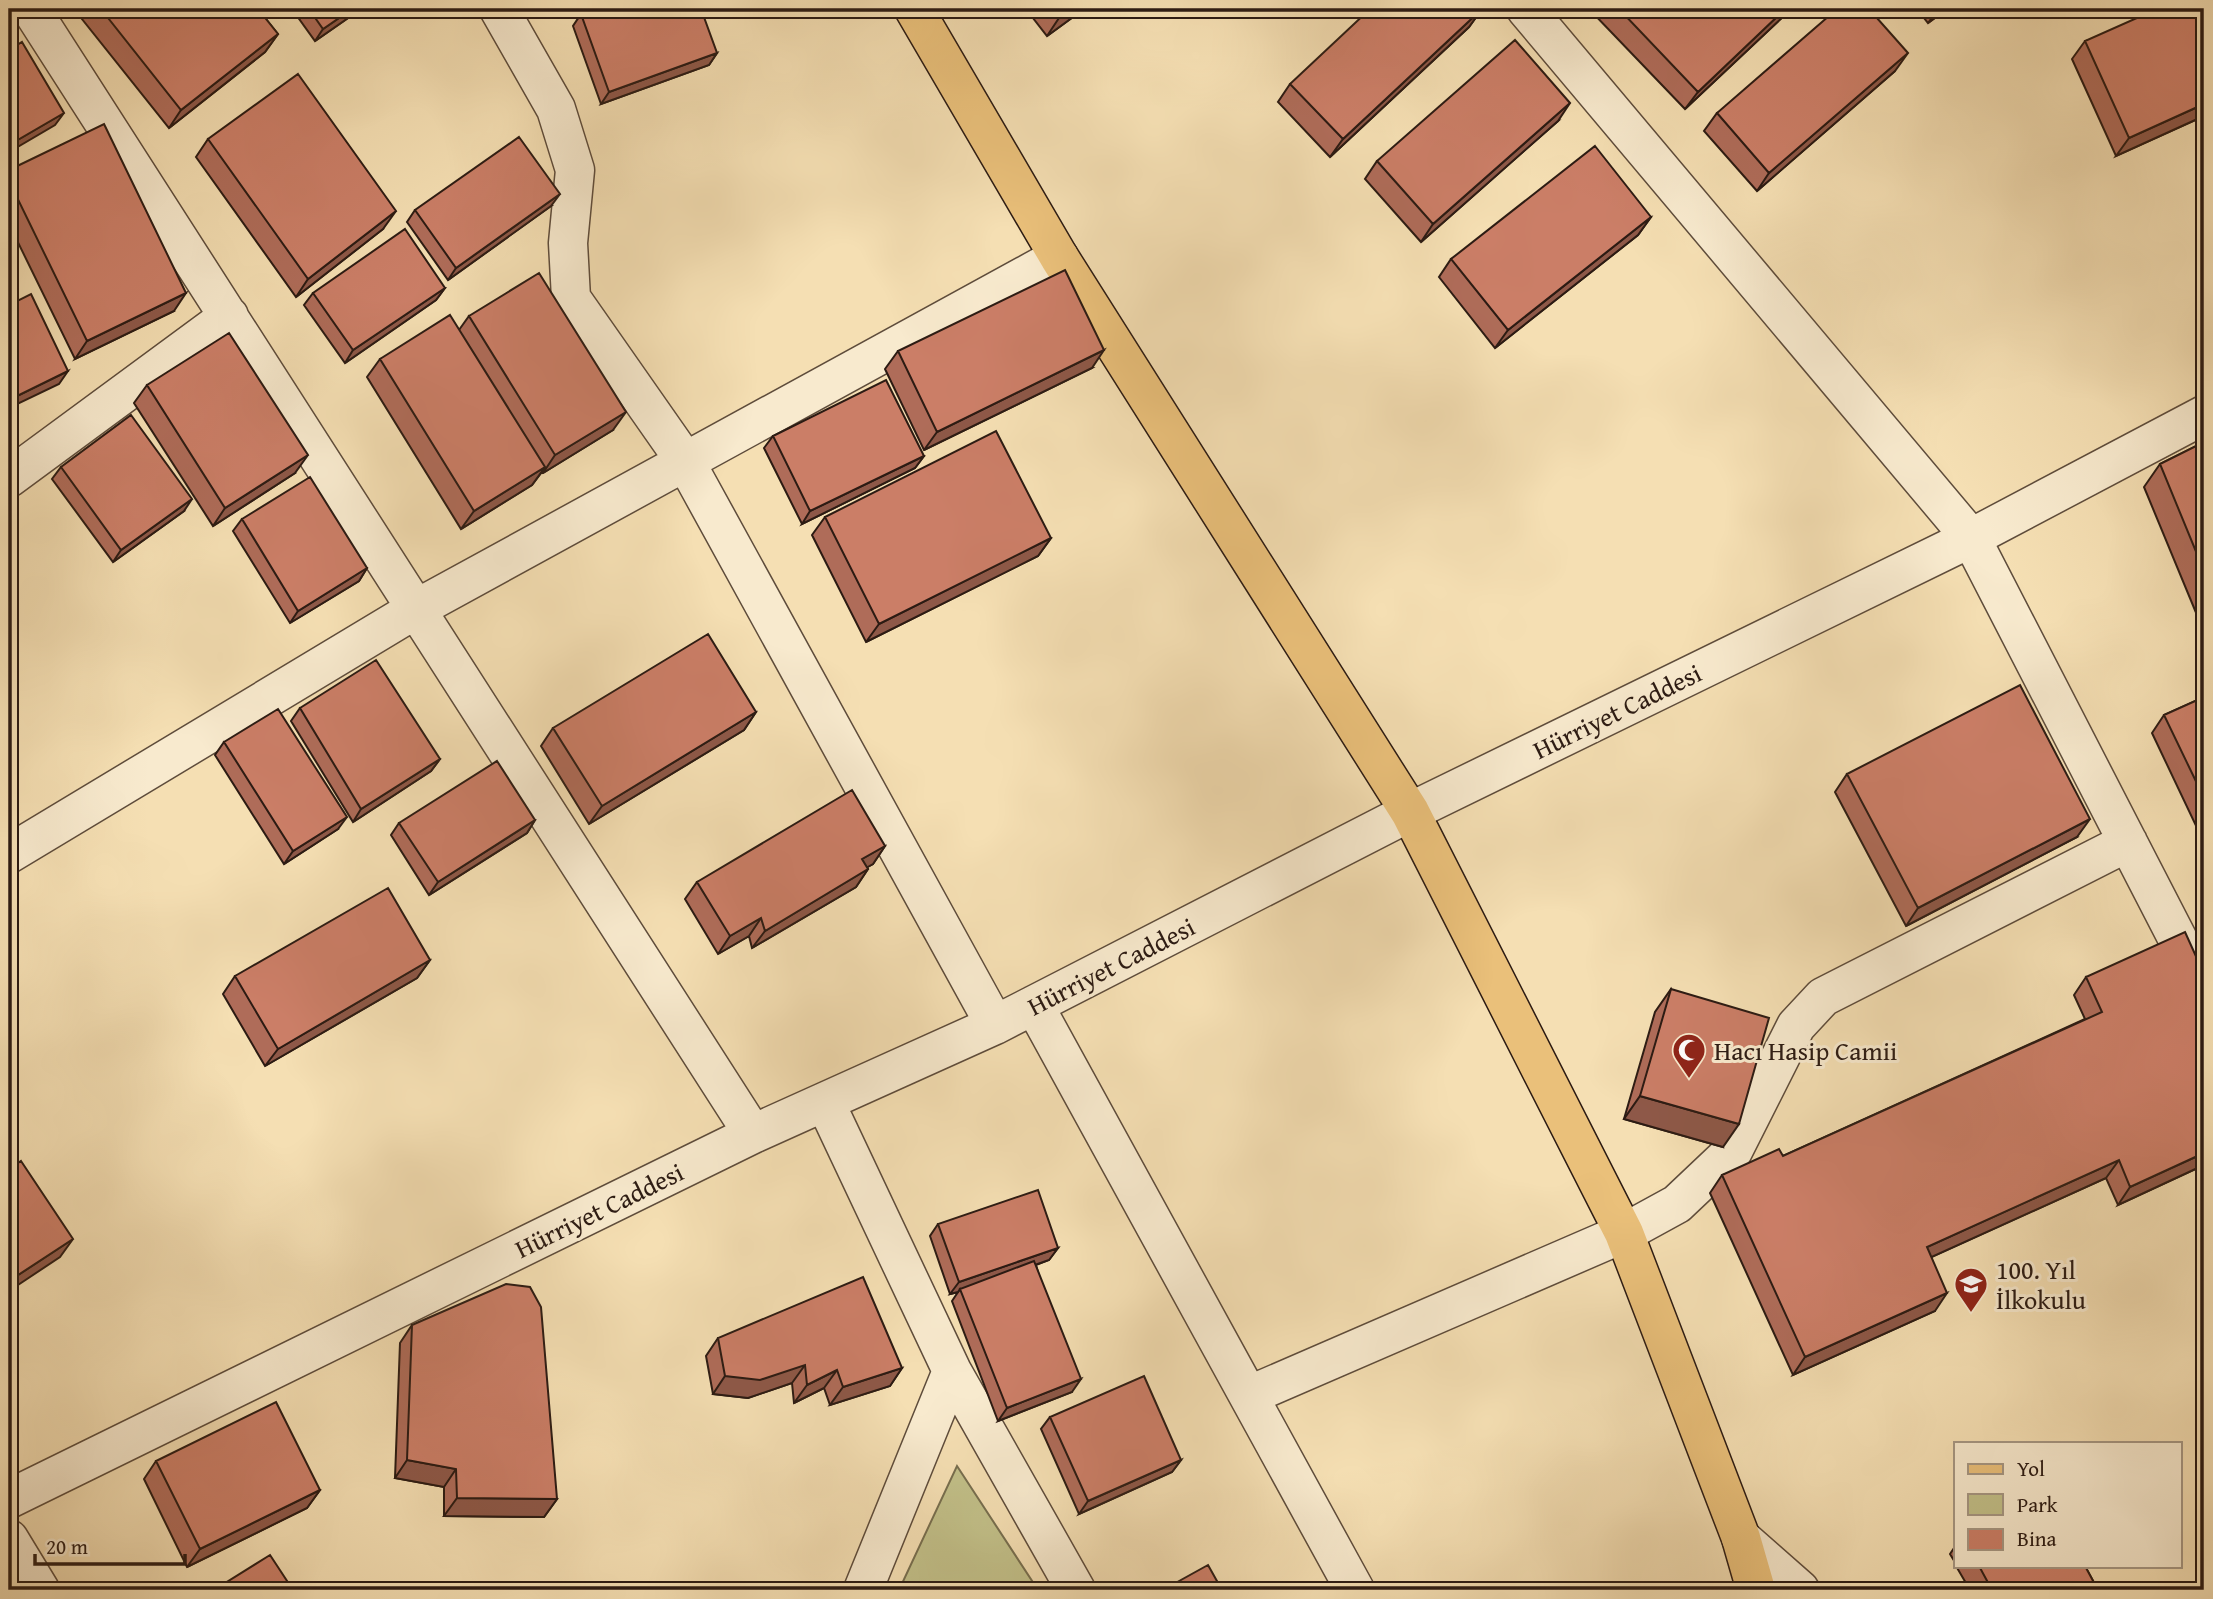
<svg xmlns="http://www.w3.org/2000/svg" width="2213" height="1599" font-family="'Gentium Book Plus',serif">
<style>
.green{fill:#c2c089;stroke:#776e4e;stroke-width:2}
.lines{fill:none;stroke-linecap:round;stroke-linejoin:round}
.minor-casing{stroke:#5e4c3b;stroke-width:41}
.major-casing{stroke:#2c1b13;stroke-width:41}
.minor{stroke:#f8eace;stroke-width:38}
.major{stroke:#eac07a;stroke-width:38}
.wall{fill:#af6c59;stroke:#2c1b13;stroke-width:2}
.shaded-wall{fill:#8e5848;stroke:#2c1b13;stroke-width:2}
.building{fill:#cb7e67;stroke:#2c1b13;stroke-width:2}
.labels{text-anchor:middle;dominant-baseline:central;stroke-width:6;stroke-linejoin:round;paint-order:stroke}
.street-label{font-size:26px;fill:#2c1b13;stroke:#f8eace}
.poi-label{font-size:26px;fill:#2c1b13;stroke:#f8eace;text-anchor:start}
</style>
<rect width="100%" height="100%" fill="#f5dfb3"/>
<filter id="stains"><feTurbulence type="fractalNoise" baseFrequency=".00286" numOctaves="4"/><feColorMatrix values="0 0 0 0 .2 0 0 0 0 .09 0 0 0 0 .02 0 0 0 .5 -.17"/></filter>
<radialGradient id="worn" r=".72"><stop offset=".6" stop-color="#630" stop-opacity="0"/><stop offset="1" stop-color="#630" stop-opacity=".3"/></radialGradient>
<path class="green" d="M 957,1466 L 1038,1590 L 899,1590 Z"/>
<g class="lines">
<defs>
<path id="minor" d="M 31,9 L 753,1134
M 499,9 L 556,109 L 575,170 L 568,243 L 571,298 L 685,461 L 995,1025
M 1526,9 L 1971,538 L 2204,990
M 9,478 L 229,316
M 9,854 L 416,609 L 1059,257
M 1034,1005 L 1355,1590
M 825,1102 L 952,1371 L 1076,1590
M 1250,1395 L 1624,1233 L 1677,1204 L 1733,1151 L 1796,1026 L 1823,997 L 2128,842
M 9,1499 L 753,1134 L 995,1025 L 1410,812 L 1971,538 L 2204,415
M 1741,1538 L 1800,1590
M 9,1539 L 40,1590
M 863,1590 L 952,1371"/>
<path id="major" d="M 914,9 L 1059,257 L 1410,812 L 1624,1233 L 1741,1538 L 1756,1590"/>
</defs>
<use href="#minor" class="minor-casing"/>
<use href="#major" class="major-casing"/>
<use href="#minor" class="minor"/>
<use href="#major" class="major"/>
</g>
<path class="wall" d="M 74,9 L 258,9 L 278,34 L 265,52 L 169,128 Z
M 292,9 L 361,9 L 315,41 Z
M 1026,9 L 1084,9 L 1047,36 Z
M 1482,9 L 1469,27 L 1330,157 L 1278,102 L 1290,84 Z
M 1589,9 L 1790,9 L 1787,13 L 1685,109 Z
M 1917,9 L 1947,9 L 1928,23 Z
M 2204,9 L 2204,116 L 2116,156 L 2072,59 L 2085,41 Z
M 581,14 L 717,53 L 709,65 L 601,104 L 573,26 Z
M 1895,71 L 1757,191 L 1704,131 L 1717,113 Z
M 1558,121 L 1421,242 L 1365,179 L 1377,161 Z
M 208,139 L 383,229 L 296,297 L 196,157 Z
M 9,170 L 174,311 L 75,359 L 9,224 Z
M 551,206 L 448,280 L 407,222 L 415,210 Z
M 1651,217 L 1638,235 L 1495,348 L 1439,277 L 1451,259 Z
M 445,288 L 436,300 L 345,363 L 304,305 L 313,293 Z
M 469,316 L 613,430 L 543,473 L 542,472 L 532,485 L 461,529 L 367,377 L 380,359 L 459,330 Z
M 898,351 L 1092,368 L 924,450 L 885,369 Z
M 147,385 L 295,473 L 213,526 L 134,403 Z
M 773,436 L 924,456 L 915,468 L 802,524 L 764,448 Z
M 2204,442 L 2204,632 L 2144,487 L 2160,464 Z
M 61,467 L 184,511 L 113,562 L 52,479 Z
M 825,517 L 1051,538 L 1038,556 L 866,642 L 812,535 Z
M 242,519 L 367,568 L 359,581 L 290,623 L 233,531 Z
M 2204,697 L 2204,827 L 2198,830 L 2152,733 L 2164,715 Z
M 300,708 L 440,759 L 431,771 L 353,822 L 291,721 Z
M 756,712 L 744,730 L 589,824 L 541,746 L 553,728 Z
M 224,742 L 338,829 L 284,864 L 215,755 Z
M 1847,774 L 2077,837 L 1906,926 L 1835,792 Z
M 535,820 L 527,833 L 429,895 L 391,835 L 399,823 Z
M 885,846 L 873,864 L 867,867 L 868,869 L 856,887 L 752,948 L 749,936 L 718,954 L 685,899 L 697,882 Z
M 430,960 L 417,978 L 265,1066 L 223,994 L 235,976 Z
M 2086,977 L 2204,1165 L 2118,1205 L 2106,1178 L 1931,1257 L 1935,1311 L 1793,1375 L 1710,1193 L 1722,1175 L 1783,1156 L 2085,1019 L 2074,995 Z
M 1671,989 L 1723,1147 L 1624,1119 L 1655,1012 Z
M 938,1224 L 1058,1248 L 1049,1260 L 1036,1265 L 1072,1392 L 998,1421 L 952,1301 L 958,1292 L 950,1294 L 930,1236 Z
M 412,1325 L 557,1499 L 544,1517 L 444,1516 L 444,1487 L 395,1478 L 400,1343 Z
M 718,1338 L 902,1368 L 890,1386 L 830,1405 L 824,1388 L 794,1403 L 792,1383 L 748,1398 L 713,1394 L 706,1356 Z
M 1050,1417 L 1181,1460 L 1172,1472 L 1079,1514 L 1041,1429 Z
M 156,1461 L 320,1490 L 307,1508 L 187,1567 L 144,1479 Z
M 1956,1545 L 1956,1564 L 1950,1554 Z
M 1956,1566 L 2085,1566 L 2098,1590 L 1970,1590 Z"/>
<path class="shaded-wall" d="M 352,9 L 361,9 L 315,41 L 323,29 Z
M 1072,9 L 1084,9 L 1047,36 L 1059,18 Z
M 1482,9 L 1469,27 L 1330,157 L 1343,139 Z
M 1785,9 L 1790,9 L 1787,13 L 1685,109 L 1698,92 Z
M 1940,9 L 1947,9 L 1928,23 L 1937,11 Z
M 278,34 L 265,52 L 169,128 L 181,110 Z
M 717,53 L 709,65 L 601,104 L 609,92 Z
M 1908,53 L 1895,71 L 1757,191 L 1769,173 Z
M 1570,103 L 1558,121 L 1421,242 L 1433,224 Z
M 2204,104 L 2204,116 L 2116,156 L 2129,138 Z
M 64,113 L 55,125 L 9,152 L 9,145 Z
M 560,194 L 551,206 L 448,280 L 456,268 Z
M 396,211 L 383,229 L 296,297 L 308,279 Z
M 1651,217 L 1638,235 L 1495,348 L 1508,330 Z
M 445,288 L 436,300 L 345,363 L 353,350 Z
M 186,293 L 174,311 L 75,359 L 87,341 Z
M 1104,350 L 1092,368 L 924,450 L 937,432 Z
M 68,371 L 59,384 L 9,408 L 9,400 Z
M 626,412 L 613,430 L 543,473 L 555,455 Z
M 308,455 L 295,473 L 213,526 L 225,508 Z
M 924,456 L 915,468 L 802,524 L 810,511 Z
M 545,467 L 532,485 L 461,529 L 474,511 Z
M 192,499 L 184,511 L 113,562 L 121,550 Z
M 1051,538 L 1038,556 L 866,642 L 879,624 Z
M 367,568 L 359,581 L 290,623 L 298,611 Z
M 756,712 L 744,730 L 589,824 L 602,806 Z
M 440,759 L 431,771 L 353,822 L 361,809 Z
M 347,817 L 338,829 L 284,864 L 293,851 Z
M 2090,819 L 2077,837 L 1906,926 L 1918,908 Z
M 535,820 L 527,833 L 429,895 L 438,882 Z
M 2204,821 L 2204,827 L 2198,830 Z
M 885,846 L 873,864 L 850,877 L 862,859 Z
M 868,869 L 856,887 L 752,948 L 765,931 Z
M 761,918 L 749,936 L 718,954 L 730,936 Z
M 430,960 L 417,978 L 265,1066 L 278,1049 Z
M 1640,1096 L 1739,1124 L 1723,1147 L 1624,1119 Z
M 2204,1153 L 2204,1165 L 2118,1205 L 2130,1187 Z
M 2119,1160 L 2106,1178 L 1914,1265 L 1927,1247 Z
M 73,1239 L 60,1257 L 9,1291 L 9,1281 Z
M 1058,1248 L 1049,1260 L 961,1291 L 960,1289 L 958,1292 L 950,1294 L 959,1282 Z
M 1947,1293 L 1935,1311 L 1793,1375 L 1805,1357 Z
M 805,1365 L 792,1383 L 748,1398 L 713,1394 L 725,1376 Z
M 902,1368 L 890,1386 L 830,1405 L 843,1387 Z
M 837,1370 L 824,1388 L 794,1403 L 807,1385 Z
M 1081,1379 L 1072,1392 L 998,1421 L 1007,1408 Z
M 407,1460 L 456,1469 L 444,1487 L 395,1478 Z
M 1181,1460 L 1172,1472 L 1079,1514 L 1088,1501 Z
M 320,1490 L 307,1508 L 187,1567 L 200,1549 Z
M 457,1498 L 557,1499 L 544,1517 L 444,1516 Z"/>
<path class="building" d="M 101,9 L 258,9 L 278,34 L 181,110 Z
M 309,9 L 352,9 L 323,29 Z
M 595,9 L 701,9 L 717,53 L 609,92 L 581,14 Z
M 1052,9 L 1072,9 L 1059,18 Z
M 1370,9 L 1482,9 L 1343,139 L 1290,84 Z
M 1619,9 L 1785,9 L 1698,92 Z
M 1837,9 L 1869,9 L 1908,53 L 1769,173 L 1717,113 Z
M 2157,9 L 2204,9 L 2204,104 L 2129,138 L 2085,41 Z
M 1515,40 L 1570,103 L 1433,224 L 1377,161 Z
M 22,42 L 64,113 L 9,145 L 9,50 Z
M 298,74 L 396,211 L 308,279 L 208,139 Z
M 104,124 L 186,293 L 87,341 L 9,181 L 9,170 Z
M 519,137 L 560,194 L 456,268 L 415,210 Z
M 1595,146 L 1651,217 L 1508,330 L 1451,259 Z
M 405,229 L 445,288 L 353,350 L 313,293 Z
M 1065,270 L 1104,350 L 937,432 L 898,351 Z
M 539,273 L 626,412 L 555,455 L 469,316 Z
M 31,294 L 68,371 L 9,400 L 9,305 Z
M 450,315 L 545,467 L 474,511 L 380,359 Z
M 229,333 L 308,455 L 225,508 L 147,385 Z
M 886,380 L 924,456 L 810,511 L 773,436 Z
M 131,415 L 192,499 L 121,550 L 61,467 Z
M 996,431 L 1051,538 L 879,624 L 825,517 Z
M 2204,442 L 2204,571 L 2160,464 Z
M 310,477 L 367,568 L 298,611 L 242,519 Z
M 708,634 L 756,712 L 602,806 L 553,728 Z
M 376,660 L 440,759 L 361,809 L 300,708 Z
M 2020,685 L 2090,819 L 1918,908 L 1847,774 Z
M 2204,697 L 2204,798 L 2164,715 Z
M 278,709 L 347,817 L 293,851 L 224,742 Z
M 497,761 L 535,820 L 438,882 L 399,823 Z
M 852,790 L 885,846 L 862,859 L 868,869 L 765,931 L 761,918 L 730,936 L 697,882 Z
M 388,888 L 430,960 L 278,1049 L 235,976 Z
M 2185,932 L 2204,974 L 2204,1153 L 2130,1187 L 2119,1160 L 1927,1247 L 1947,1293 L 1805,1357 L 1722,1175 L 1779,1149 L 1783,1156 L 2102,1012 L 2086,977 Z
M 1671,989 L 1769,1018 L 1739,1124 L 1640,1096 Z
M 21,1161 L 73,1239 L 9,1281 L 9,1169 Z
M 1038,1190 L 1058,1248 L 959,1282 L 938,1224 Z
M 1034,1261 L 1081,1379 L 1007,1408 L 960,1289 Z
M 863,1277 L 902,1368 L 843,1387 L 837,1370 L 807,1385 L 805,1365 L 760,1380 L 725,1376 L 718,1338 Z
M 506,1284 L 530,1287 L 541,1307 L 557,1499 L 457,1498 L 456,1469 L 407,1460 L 412,1325 Z
M 1144,1376 L 1181,1460 L 1088,1501 L 1050,1417 Z
M 276,1402 L 320,1490 L 200,1549 L 156,1461 Z
M 270,1555 L 293,1590 L 214,1590 Z
M 1208,1565 L 1222,1590 L 1163,1590 Z
M 1979,1566 L 2085,1566 L 2098,1590 L 1992,1590 Z"/>
<defs>
<symbol id="mosque-pin" viewBox="-11 -11 22 30"><path d="M0 17L-7.5 6A9.5 9.5 0 1 1 7.5 6Z" fill="#8f2418" stroke="#f8eace"/><path d="M3.5-4.9A6 6 0 1 0 3.5 4.9A5 5 0 1 1 3.5-4.9Z" fill="#fff"/></symbol>
<symbol id="school-pin" viewBox="-11 -11 22 30"><path d="M0 17L-7.5 6A9.5 9.5 0 1 1 7.5 6Z" fill="#8f2418" stroke="#f8eace"/><path d="M0-5L7-2L0 1L-7-2ZM-4 1L0 2.5L4 1V4Q0 6-4 4Z" fill="#fff"/></symbol>
</defs>
<g fill-rule="evenodd">
<use href="#mosque-pin" x="1670" y="1031" width="38" height="52"/>
<use href="#school-pin" x="1952" y="1265" width="38" height="52"/>
</g>
<g class="labels">
<g class="street-label">
<text transform="translate(1617 711) rotate(-26)">Hürriyet Caddesi</text>
<text transform="translate(1111 966) rotate(-27)">Hürriyet Caddesi</text>
<text transform="translate(599 1210) rotate(-26)">Hürriyet Caddesi</text>
</g>
<g class="poi-label">
<text x="1714" y="1050">Hacı Hasip Camii</text>
<text x="1996" y="1269">100. Yıl<tspan x="1996" dy="30">İlkokulu</tspan></text>
</g>
</g>
<rect width="2213" height="1599" fill="none" stroke="#f5dfb3" stroke-width="35"/>
<rect x="10" y="10" width="2192" height="1578" fill="none" stroke="#2c1b13" stroke-width="3.5"/>
<rect x="18" y="18" width="2178" height="1564" fill="none" stroke="#2c1b13" stroke-width="2"/>
<rect x="1954" y="1442" width="228" height="126" fill="#f8eace" stroke="#a69783" stroke-width="2"/>
<rect x="1968" y="1464" width="35" height="10" fill="#eac07a" stroke="#a69783" stroke-width="2"/>
<text x="2017" y="1476" font-size="21" fill="#2c1b13">Yol</text>
<rect x="1968" y="1494" width="35" height="21" fill="#c2c089" stroke="#a69783" stroke-width="2"/>
<text x="2017" y="1512" font-size="21" fill="#2c1b13">Park</text>
<rect x="1968" y="1529" width="35" height="21" fill="#cb7e67" stroke="#a69783" stroke-width="2"/>
<text x="2017" y="1546" font-size="21" fill="#2c1b13">Bina</text>
<path d="M35 1554v10h150v-10" fill="none" stroke="#2c1b13" stroke-width="3.5"/>
<text x="46" y="1554" font-size="21" fill="#2c1b13" stroke="#f8eace" stroke-width="5" paint-order="stroke">20 m</text>
<rect width="100%" height="100%" filter="url(#stains)"/>
<rect width="100%" height="100%" fill="url(#worn)"/>
</svg>
